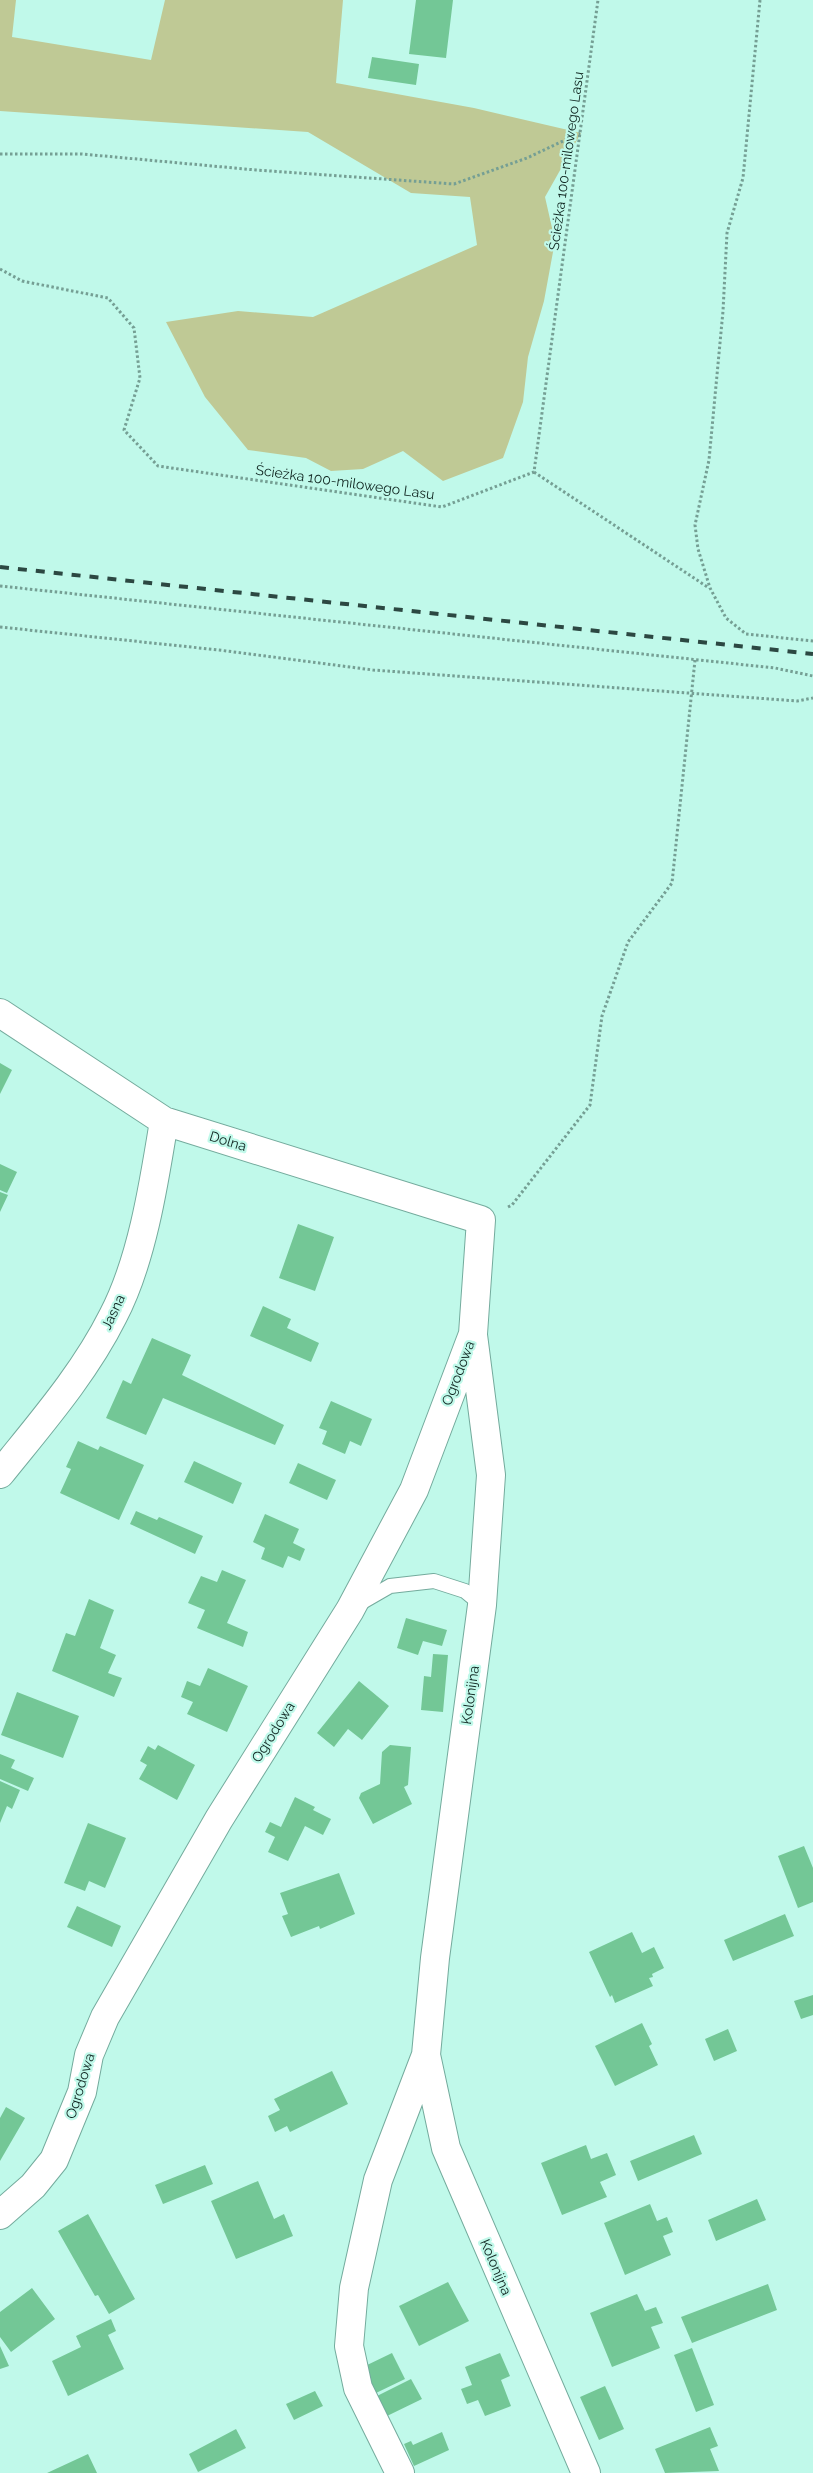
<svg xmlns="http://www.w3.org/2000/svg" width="813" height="2473" font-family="Raleway,sans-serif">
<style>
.green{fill:#bfc995}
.building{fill:#73c796}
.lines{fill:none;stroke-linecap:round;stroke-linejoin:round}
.service-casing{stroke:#74ab9d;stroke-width:16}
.minor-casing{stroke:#74ab9d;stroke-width:30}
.path{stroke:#759f94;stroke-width:3;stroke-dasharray:2.5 2.5;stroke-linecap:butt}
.service{stroke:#fff;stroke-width:14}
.minor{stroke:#fff;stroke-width:28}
.rail{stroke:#2c4842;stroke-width:4;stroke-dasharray:9 9;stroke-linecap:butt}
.labels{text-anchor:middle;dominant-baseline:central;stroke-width:4.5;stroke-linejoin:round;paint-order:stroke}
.street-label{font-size:14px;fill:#0f2520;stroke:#c0f9ea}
</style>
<rect width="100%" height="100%" fill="#c0f9ea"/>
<path class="green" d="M 0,0 L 16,0 L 12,37 L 151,60 L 165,0 L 343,0 L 336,83 L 474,108 L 581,133 L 545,197 L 555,241 L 544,301 L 528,357 L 523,402 L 503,458 L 443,481 L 403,451 L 363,469 L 331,471 L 306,458 L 248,450 L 205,397 L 166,322 L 238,311 L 313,317 L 477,245 L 470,197 L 411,193 L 308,132 L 0,111 Z"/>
<path class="building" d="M 416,0 L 453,0 L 446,58 L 409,54 Z
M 372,57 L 419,64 L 416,85 L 368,78 Z
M 0,1063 L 12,1070 L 0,1094 Z
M 0,1164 L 17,1172 L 7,1193 L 0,1190 Z
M 0,1192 L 8,1195 L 0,1212 Z
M 298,1224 L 334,1237 L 315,1291 L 279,1278 Z
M 263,1306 L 291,1319 L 287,1328 L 319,1343 L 311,1362 L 250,1336 Z
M 152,1338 L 191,1355 L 182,1375 L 284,1425 L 275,1445 L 163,1398 L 146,1435 L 106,1418 L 123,1380 L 131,1384 Z
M 331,1401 L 372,1419 L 361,1446 L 350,1441 L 345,1454 L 322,1444 L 327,1431 L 319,1428 Z
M 78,1441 L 98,1450 L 100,1446 L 144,1465 L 119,1520 L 60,1493 L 71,1469 L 66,1467 Z
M 194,1461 L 242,1483 L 233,1504 L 184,1482 Z
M 298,1463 L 336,1480 L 327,1500 L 289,1483 Z
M 136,1511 L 157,1520 L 159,1517 L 203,1536 L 195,1554 L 130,1524 Z
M 265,1514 L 299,1529 L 293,1543 L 305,1549 L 300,1561 L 288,1556 L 283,1568 L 261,1559 L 265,1548 L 253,1542 Z
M 222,1570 L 246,1580 L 227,1623 L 248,1632 L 243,1647 L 197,1628 L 205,1610 L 188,1603 L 201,1576 L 217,1582 Z
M 89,1599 L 114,1610 L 100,1648 L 116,1655 L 108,1673 L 122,1678 L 114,1697 L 52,1671 L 66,1633 L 75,1636 Z
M 406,1618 L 447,1630 L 442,1646 L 423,1641 L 418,1655 L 397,1648 Z
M 433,1654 L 448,1655 L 443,1712 L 421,1710 L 424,1676 L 431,1677 Z
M 208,1668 L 248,1686 L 227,1732 L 187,1714 L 193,1702 L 181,1697 L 187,1681 L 200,1686 Z
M 359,1681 L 389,1706 L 362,1740 L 348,1729 L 334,1747 L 317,1733 Z
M 17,1692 L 79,1716 L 63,1758 L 1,1735 Z
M 158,1745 L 195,1765 L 177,1800 L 139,1779 L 147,1765 L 140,1761 L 148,1746 L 155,1750 Z
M 390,1745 L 411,1747 L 408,1785 L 404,1787 L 412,1804 L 373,1824 L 359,1798 L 361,1793 L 380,1784 L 382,1752 Z
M 0,1754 L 15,1760 L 11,1768 L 34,1778 L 28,1791 L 0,1779 Z
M 0,1781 L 20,1790 L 12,1809 L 7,1806 L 0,1823 Z
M 295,1797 L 315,1807 L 313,1810 L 331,1819 L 323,1835 L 305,1826 L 288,1861 L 268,1852 L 275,1837 L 265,1832 L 270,1822 L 281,1827 Z
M 88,1823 L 126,1838 L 105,1888 L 89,1881 L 85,1891 L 64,1883 Z
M 804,1846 L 813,1868 L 813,1902 L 798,1908 L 778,1856 Z
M 339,1873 L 355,1914 L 320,1929 L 319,1926 L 291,1937 L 282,1916 L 288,1914 L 280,1893 Z
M 77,1906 L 121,1926 L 112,1947 L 67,1927 Z
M 785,1914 L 794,1936 L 733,1961 L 724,1940 Z
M 632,1932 L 642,1953 L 654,1947 L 664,1968 L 652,1974 L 653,1977 L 649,1978 L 653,1986 L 615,2003 L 612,1995 L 610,1997 L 589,1952 Z
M 813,1995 L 813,2015 L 801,2019 L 794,2001 Z
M 642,2023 L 652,2044 L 649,2046 L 658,2065 L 615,2086 L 595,2046 Z
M 728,2029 L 737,2051 L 714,2061 L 705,2039 Z
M 332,2071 L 348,2104 L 290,2132 L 287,2126 L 275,2132 L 268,2116 L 280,2110 L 274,2099 Z
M 6,2107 L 25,2118 L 0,2161 L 0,2118 Z
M 694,2135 L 702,2154 L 638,2181 L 630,2161 Z
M 586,2145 L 591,2159 L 607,2153 L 616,2175 L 600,2182 L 607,2197 L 562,2215 L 541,2163 Z
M 205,2165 L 213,2184 L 163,2204 L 155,2185 Z
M 258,2181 L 274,2219 L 284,2214 L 293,2236 L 236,2259 L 211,2201 Z
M 757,2199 L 766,2220 L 716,2241 L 708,2220 Z
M 650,2204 L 657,2221 L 667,2217 L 673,2232 L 663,2236 L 671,2255 L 625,2275 L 604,2223 Z
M 88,2214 L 135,2299 L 109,2314 L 98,2295 L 95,2296 L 58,2231 Z
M 448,2282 L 469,2321 L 419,2346 L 399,2306 Z
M 768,2284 L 777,2310 L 692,2343 L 681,2317 Z
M 32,2288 L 55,2319 L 11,2352 L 0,2337 L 0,2312 Z
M 637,2294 L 645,2311 L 656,2307 L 663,2323 L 651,2327 L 660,2348 L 612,2367 L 590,2313 Z
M 111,2319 L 116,2331 L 108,2335 L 124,2369 L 68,2396 L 52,2361 L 81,2347 L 76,2336 Z
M 0,2346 L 9,2366 L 0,2369 Z
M 692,2348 L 714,2405 L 696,2412 L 674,2355 Z
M 392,2353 L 405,2379 L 376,2393 L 363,2367 Z
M 500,2353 L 510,2376 L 501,2380 L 511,2406 L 485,2416 L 478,2400 L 467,2404 L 461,2389 L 472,2385 L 465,2367 Z
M 411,2379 L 422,2399 L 387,2416 L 377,2396 Z
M 605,2386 L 624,2429 L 599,2440 L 580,2397 Z
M 315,2391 L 323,2406 L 294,2420 L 286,2404 Z
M 710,2427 L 718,2446 L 710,2449 L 719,2471 L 665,2473 L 655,2449 Z
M 236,2429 L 246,2448 L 198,2472 L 189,2454 Z
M 442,2432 L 449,2450 L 414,2466 L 404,2444 L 411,2441 L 413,2445 Z
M 88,2454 L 97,2473 L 47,2473 Z"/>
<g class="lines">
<defs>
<path id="service" d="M 357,1605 L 390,1586 L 434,1581 L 465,1591 L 482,1605"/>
<path id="minor" d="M 0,1013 L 164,1121 L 481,1220 L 473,1334 L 414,1490 L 350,1610 L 219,1819 L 105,2017 L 89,2055 L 82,2092 L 54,2160 L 33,2186 L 0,2215
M 473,1335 L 491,1475 L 482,1605 L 435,1958 L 426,2055 L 446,2148 L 586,2473
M 0,1474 C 40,1424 84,1374 113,1316 C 142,1261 154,1183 164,1121
M 400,2473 L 358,2388 L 349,2346 L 354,2288 L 378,2180 L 426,2055"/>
</defs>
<use href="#service" class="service-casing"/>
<use href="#minor" class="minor-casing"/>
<path class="path" d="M 760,0 L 743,178 L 727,233 L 723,311 L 709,460 L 695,525 L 698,549 L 710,588 L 726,618 L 746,634 L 813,641
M 0,154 L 82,154 L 256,170 L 454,184 L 527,158 L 580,133
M 0,269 L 22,281 L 108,298 L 134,328 L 140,378 L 124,430 L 158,466 L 442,507 L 534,472 L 598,0
M 534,472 L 709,588
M 0,586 L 775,668 L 813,676
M 0,627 L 219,650 L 373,670 L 797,701 L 813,698
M 508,1207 L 512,1205 L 590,1105 L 602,1016 L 628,942 L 672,883 L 695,660"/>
<use href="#service" class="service"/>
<use href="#minor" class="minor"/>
<path class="rail" d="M 0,567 L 813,654"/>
</g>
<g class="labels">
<g class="street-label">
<text transform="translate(566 161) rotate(-82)">Ścieżka 100-milowego Lasu</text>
<text transform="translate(345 482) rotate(8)">Ścieżka 100-milowego Lasu</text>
<text transform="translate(228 1141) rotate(17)">Dolna</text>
<text transform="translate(113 1312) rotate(-65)">Jasna</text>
<text transform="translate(458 1373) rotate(-69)">Ogrodowa</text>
<text transform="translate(470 1695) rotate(-82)">Kolonijna</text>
<text transform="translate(273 1732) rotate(-58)">Ogrodowa</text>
<text transform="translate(80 2086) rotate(-73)">Ogrodowa</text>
<text transform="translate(496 2267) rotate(67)">Kolonijna</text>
</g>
</g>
</svg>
